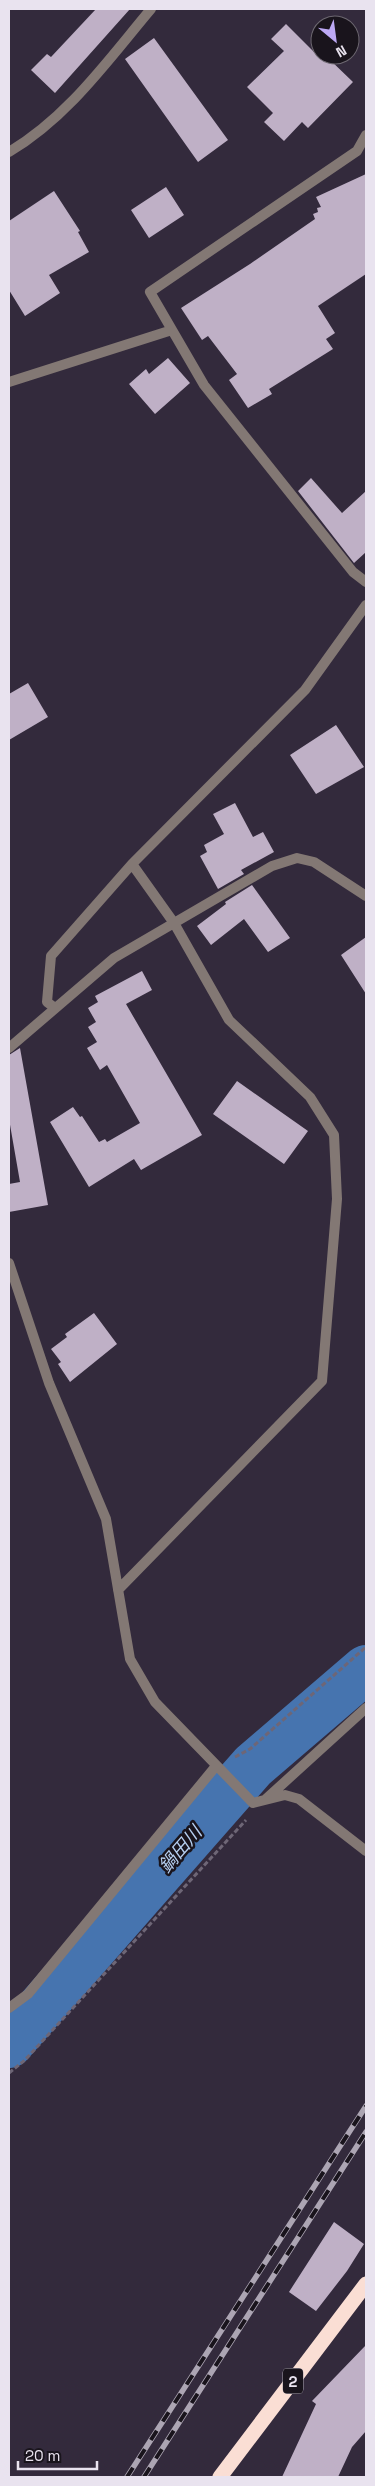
<svg xmlns="http://www.w3.org/2000/svg" width="375" height="2486" font-family="'Space Grotesk','Noto Sans JP',sans-serif">
<style>
.lines{fill:none;stroke-linecap:round;stroke-linejoin:round}
.river{stroke:#4674af;stroke-width:48}
.building{fill:#bfb0c6}
.path{stroke:#6e6676;stroke-width:3;stroke-dasharray:5 2.5;stroke-linecap:butt}
.street{stroke:#837874;stroke-width:10}
.highway{stroke:#faded4;stroke-width:15}
.rail-casing{stroke:#aca5b3;stroke-width:5.5}
.rail{stroke:#19141c;stroke-width:4;stroke-dasharray:11;stroke-linecap:butt}
.labels{text-anchor:middle;dominant-baseline:central;stroke-width:5;stroke-linejoin:round;paint-order:stroke}
.shield{fill:#19141c;stroke:#aba5b0;stroke-width:1}
.shield-label{font-size:15px;font-weight:bold;fill:#e9e3ef}
.water-label{font-size:18px;font-style:italic;fill:#b6cff0;stroke:#19141c}
</style>
<rect width="100%" height="100%" fill="#332a3c"/>
<g class="lines">
<path class="river" d="M 9,2044 L 253,1766 L 366,1669"/>
</g>
<path class="building" d="M 96,9 L 130,9 L 55,93 L 31,70 L 47,54 L 51,57 Z
M 286,24 L 323,61 L 327,57 L 353,82 L 308,128 L 302,122 L 284,141 L 264,122 L 273,113 L 247,87 L 284,51 L 271,39 Z
M 154,38 L 228,140 L 198,162 L 125,59 Z
M 366,174 L 366,274 L 318,306 L 335,333 L 326,339 L 333,349 L 269,389 L 272,394 L 248,408 L 229,380 L 237,374 L 208,336 L 202,340 L 181,308 L 250,264 L 315,219 L 313,214 L 318,212 L 317,208 L 321,207 L 316,197 Z
M 166,187 L 184,215 L 149,238 L 131,210 Z
M 54,191 L 80,231 L 78,232 L 89,252 L 49,275 L 60,293 L 25,316 L 9,290 L 9,221 Z
M 168,358 L 190,383 L 155,414 L 129,384 L 146,369 L 149,374 Z
M 311,478 L 342,513 L 366,491 L 366,552 L 354,563 L 298,491 Z
M 28,683 L 48,717 L 9,740 L 9,694 Z
M 336,725 L 364,767 L 316,794 L 290,755 Z
M 235,803 L 253,837 L 263,832 L 274,852 L 241,870 L 244,874 L 218,889 L 200,856 L 207,852 L 204,845 L 224,834 L 213,814 Z
M 252,885 L 290,938 L 268,952 L 244,919 L 211,945 L 197,926 L 226,904 L 225,902 Z
M 366,937 L 366,994 L 341,955 Z
M 142,971 L 152,990 L 126,1004 L 202,1135 L 141,1170 L 134,1159 L 89,1187 L 50,1122 L 73,1107 L 80,1117 L 82,1116 L 99,1142 L 105,1139 L 107,1142 L 140,1123 L 107,1065 L 100,1070 L 87,1048 L 97,1042 L 88,1027 L 96,1022 L 88,1008 L 98,1002 L 95,996 Z
M 20,1048 L 48,1205 L 9,1212 L 9,1184 L 20,1182 L 9,1119 L 9,1055 Z
M 237,1081 L 308,1131 L 284,1164 L 213,1114 Z
M 94,1313 L 117,1344 L 70,1382 L 58,1364 L 61,1362 L 51,1349 L 67,1337 L 65,1334 Z
M 334,2222 L 364,2244 L 347,2271 L 316,2311 L 289,2292 Z
M 366,2345 L 366,2431 L 352,2447 L 338,2477 L 282,2477 L 316,2404 L 312,2401 Z"/>
<g class="lines">
<path class="path" d="M 235,1757 L 250,1749 L 366,1647
M 9,2073 L 25,2060 L 246,1820"/>
<path class="street" d="M 366,135 L 357,151 L 150,292 L 204,385 L 353,572 L 366,582
M 9,152 C 68,117 108,60 151,9
M 9,382 L 172,330
M 55,1008 L 47,1002 L 51,956 L 132,864 L 305,690 L 366,605
M 9,1048 L 114,958 L 272,866 L 297,858 L 314,862 L 366,896
M 9,1263 L 49,1383 L 106,1519 L 130,1659 L 155,1702 L 253,1803 L 285,1795 L 299,1799 L 366,1851
M 118,1590 L 322,1381 L 337,1199 L 334,1135 L 310,1097 L 229,1020 L 174,923 L 132,864
M 266,1799 L 366,1708
M 9,2008 L 28,1994 L 216,1766"/>
<path class="highway" d="M 220,2477 L 366,2284"/>
<defs>
<path id="rail" d="M 127,2477 L 366,2106
M 144,2477 L 366,2132"/>
</defs>
<use href="#rail" class="rail-casing"/>
<use href="#rail" class="rail"/>
</g>
<g class="labels">
<rect class="shield" x="283" y="2368.5" width="20" height="25" rx="4"/>
<g class="shield-label">
<text x="293" y="2381">2</text>
</g>
<g class="water-label">
<text transform="translate(180 1849) rotate(-49)">鍋田川</text>
</g>
</g>
<rect width="375" height="2486" fill="none" stroke="#e9e3ef" stroke-width="20"/>
<g transform="translate(335 40) rotate(151)"><circle r="24" fill="#19141c" stroke="#6c6770"/>
<path d="M0-4L9 19L0 12L-9 19Z" fill="#bda9f5"/>
<text y="-8" font-size="14" font-weight="bold" text-anchor="middle" fill="#e9e3ef">N</text>
</g>
<path d="M18 2461v8h79v-8" fill="none" stroke="#e9e3ef" stroke-width="2.5"/>
<text x="25" y="2461" font-size="15" fill="#e9e3ef" stroke="#19141c" stroke-width="4" paint-order="stroke">20 m</text>
</svg>
